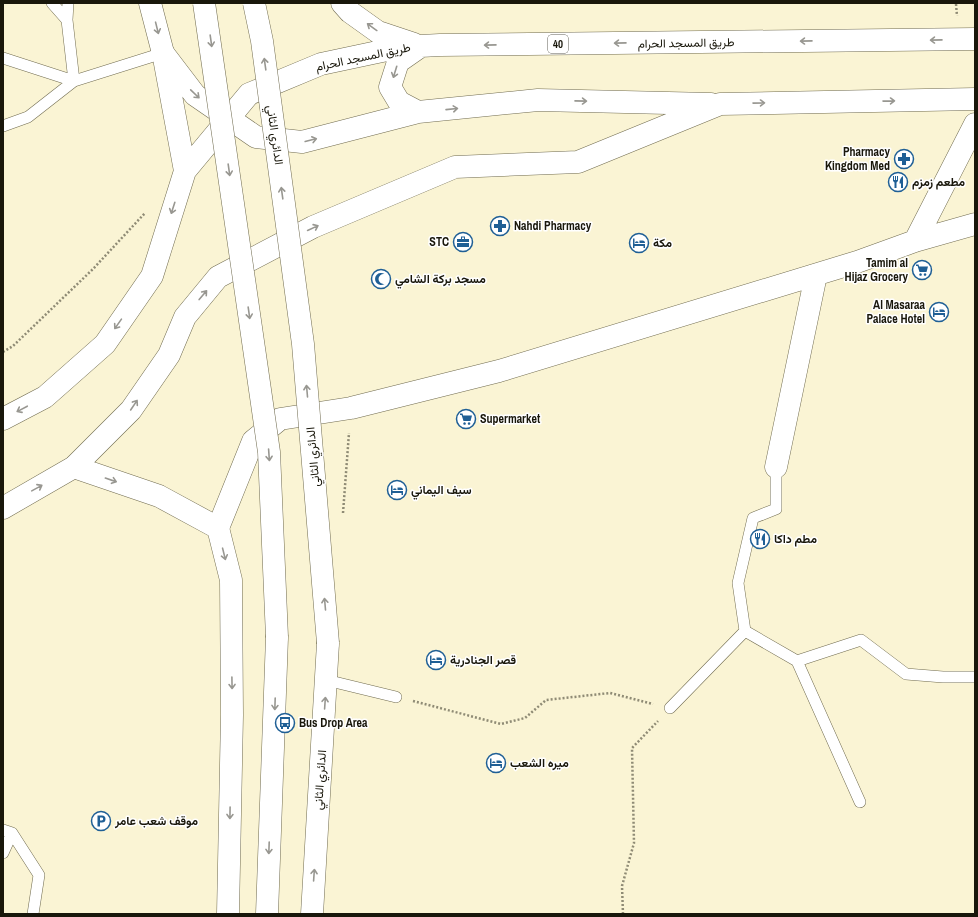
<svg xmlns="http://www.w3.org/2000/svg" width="978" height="917" font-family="'Archivo Narrow',Vazirmatn,sans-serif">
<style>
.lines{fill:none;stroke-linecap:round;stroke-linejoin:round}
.service-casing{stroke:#716c50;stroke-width:12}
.minor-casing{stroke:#716c50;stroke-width:23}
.tertiary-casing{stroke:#716c50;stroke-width:23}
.primary-casing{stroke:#716c50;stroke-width:23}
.motorway-casing{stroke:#716c50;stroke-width:23}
.path{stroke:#8f8b75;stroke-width:2.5;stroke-dasharray:2 2;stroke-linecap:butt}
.service{stroke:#fff;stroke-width:11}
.minor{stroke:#fff;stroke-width:22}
.tertiary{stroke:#fff;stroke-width:22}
.primary{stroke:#fff;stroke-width:22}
.motorway{stroke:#fff;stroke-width:22}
.motorway-bridge-casing{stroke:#716c50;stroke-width:23;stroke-linecap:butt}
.motorway-bridge{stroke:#fff;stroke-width:22}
.oneway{stroke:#989791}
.labels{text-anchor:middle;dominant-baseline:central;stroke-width:3;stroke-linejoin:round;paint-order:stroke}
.shield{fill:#fff;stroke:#5e5d54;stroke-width:1}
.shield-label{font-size:11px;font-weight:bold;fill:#19170b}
.street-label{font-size:12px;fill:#19170b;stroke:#fff}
.poi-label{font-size:12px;font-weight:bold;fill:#19170b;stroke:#fff;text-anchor:start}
</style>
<rect width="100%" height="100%" fill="#faf4d4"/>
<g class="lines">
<defs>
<path id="service" d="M 67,20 L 68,3
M 3,58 L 74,81 L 163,53
M 3,126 L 28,117 L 74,81 L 67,20 L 52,3
M 776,467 L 776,509 L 753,518 L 738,583 L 745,631 L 797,661 L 861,640 L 906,674 L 943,677 L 975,677
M 797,661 L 860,802
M 326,680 L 396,697
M 670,708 L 745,631
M 3,830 L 12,833 L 39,875 L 33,914
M 3,853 L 12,833"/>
<path id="minor" d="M 915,241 L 975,124
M 776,467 L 816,275
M 218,528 L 253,441 L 280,419 L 351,408 L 499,371 L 857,262 L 915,241 L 975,224"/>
<path id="tertiary" d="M 74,467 L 159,496 L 218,528 L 231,580 L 232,715 L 228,914"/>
<path id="primary" d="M 342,3 L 350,12 L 378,32 L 414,44
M 163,53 L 195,95 L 256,137 L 302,142 L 418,112 L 538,100 L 711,104
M 164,58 L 185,171
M 418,112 L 399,102 L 390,87 L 398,62 L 421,46
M 3,419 L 45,397 L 105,344 L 152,276 L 185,171 L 249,94 L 321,64 L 401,47 L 440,45 L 975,39
M 3,508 L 74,467 L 131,410 L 169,355 L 185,317 L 218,277 L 313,227 L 455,167 L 578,162 L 720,104 L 975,99"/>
<path id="motorway" d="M 150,3 L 163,53
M 267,914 L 277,637
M 312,914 L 328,643"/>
</defs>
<use href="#service" class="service-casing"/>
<use href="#minor" class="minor-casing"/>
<use href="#tertiary" class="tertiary-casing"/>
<use href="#primary" class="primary-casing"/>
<use href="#motorway" class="motorway-casing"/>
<path class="path" d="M 956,4 L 957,16
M 3,352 L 13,346 L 93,269 L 145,213
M 343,513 L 349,433
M 413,701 L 501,724 L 525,718 L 546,700 L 610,693 L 653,704
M 623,914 L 622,886 L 634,843 L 632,748 L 658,721"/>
<use href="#service" class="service"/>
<use href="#minor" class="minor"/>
<use href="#tertiary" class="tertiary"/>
<use href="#primary" class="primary"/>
<use href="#motorway" class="motorway"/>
<defs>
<path id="motorway-bridge" d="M 204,3 L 269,452 L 277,637
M 254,3 L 262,41 L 303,344 L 328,643"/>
</defs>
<use href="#motorway-bridge" class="motorway-bridge-casing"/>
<use href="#motorway-bridge" class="motorway-bridge"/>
</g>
<defs><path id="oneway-shaft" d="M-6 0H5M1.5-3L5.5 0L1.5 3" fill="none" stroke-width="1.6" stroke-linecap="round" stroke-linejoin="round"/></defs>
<g class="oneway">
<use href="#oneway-shaft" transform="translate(372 27) rotate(-144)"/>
<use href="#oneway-shaft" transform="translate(157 28) rotate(76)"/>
<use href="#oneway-shaft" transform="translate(936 40) rotate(179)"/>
<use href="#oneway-shaft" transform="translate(211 41) rotate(82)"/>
<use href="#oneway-shaft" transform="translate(806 41) rotate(179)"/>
<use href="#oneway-shaft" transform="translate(620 43) rotate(179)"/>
<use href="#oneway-shaft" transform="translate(490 45) rotate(179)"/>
<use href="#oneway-shaft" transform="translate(265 64) rotate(-98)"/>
<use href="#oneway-shaft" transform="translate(395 72) rotate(107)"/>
<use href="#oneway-shaft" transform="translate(195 94) rotate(44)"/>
<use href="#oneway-shaft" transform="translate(581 101) rotate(1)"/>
<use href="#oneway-shaft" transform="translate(889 101) rotate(-1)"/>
<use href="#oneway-shaft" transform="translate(759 103) rotate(-1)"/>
<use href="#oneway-shaft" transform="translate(452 109) rotate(-6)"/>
<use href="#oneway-shaft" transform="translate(311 140) rotate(-14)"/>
<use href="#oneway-shaft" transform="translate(229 170) rotate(82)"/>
<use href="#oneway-shaft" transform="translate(282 193) rotate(-98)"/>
<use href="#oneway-shaft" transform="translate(173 208) rotate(108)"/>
<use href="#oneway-shaft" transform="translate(313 228) rotate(-25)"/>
<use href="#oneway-shaft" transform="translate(203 295) rotate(-50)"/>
<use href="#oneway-shaft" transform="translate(249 313) rotate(82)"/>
<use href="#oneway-shaft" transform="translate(118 324) rotate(125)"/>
<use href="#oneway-shaft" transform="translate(307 391) rotate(-95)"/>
<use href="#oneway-shaft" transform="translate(134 405) rotate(-56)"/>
<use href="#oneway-shaft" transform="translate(22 409) rotate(152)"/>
<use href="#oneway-shaft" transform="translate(269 455) rotate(86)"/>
<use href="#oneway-shaft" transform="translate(111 480) rotate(19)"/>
<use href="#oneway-shaft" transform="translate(37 488) rotate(-29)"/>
<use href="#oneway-shaft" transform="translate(224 554) rotate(76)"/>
<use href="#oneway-shaft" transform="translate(325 604) rotate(-95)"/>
<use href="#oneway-shaft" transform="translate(232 683) rotate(89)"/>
<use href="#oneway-shaft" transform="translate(325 703) rotate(-86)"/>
<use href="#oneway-shaft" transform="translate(275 704) rotate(92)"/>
<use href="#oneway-shaft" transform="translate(230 813) rotate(91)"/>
<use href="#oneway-shaft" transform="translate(269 848) rotate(92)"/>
<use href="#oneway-shaft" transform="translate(314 875) rotate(-86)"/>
</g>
<defs>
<symbol id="pharmacy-ring" viewBox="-11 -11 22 22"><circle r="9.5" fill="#fff" stroke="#1f5f95" stroke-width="1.5"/><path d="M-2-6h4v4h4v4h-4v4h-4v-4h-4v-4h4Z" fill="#1f5f95"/></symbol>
<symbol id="restaurant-ring" viewBox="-11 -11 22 22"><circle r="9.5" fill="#fff" stroke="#1f5f95" stroke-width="1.5"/><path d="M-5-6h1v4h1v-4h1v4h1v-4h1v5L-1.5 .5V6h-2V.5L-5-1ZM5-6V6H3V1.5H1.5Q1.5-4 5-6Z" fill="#1f5f95"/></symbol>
<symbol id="office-ring" viewBox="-11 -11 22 22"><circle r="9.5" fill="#fff" stroke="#1f5f95" stroke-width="1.5"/><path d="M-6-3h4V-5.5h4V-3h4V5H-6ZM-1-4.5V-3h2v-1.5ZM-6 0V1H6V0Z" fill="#1f5f95"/></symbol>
<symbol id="hotel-ring" viewBox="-11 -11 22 22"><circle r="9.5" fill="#fff" stroke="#1f5f95" stroke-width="1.5"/><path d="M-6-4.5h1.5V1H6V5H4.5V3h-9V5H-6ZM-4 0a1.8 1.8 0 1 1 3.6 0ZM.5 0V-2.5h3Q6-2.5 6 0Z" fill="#1f5f95"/></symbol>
<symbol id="supermarket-ring" viewBox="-11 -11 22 22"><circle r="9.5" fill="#fff" stroke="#1f5f95" stroke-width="1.5"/><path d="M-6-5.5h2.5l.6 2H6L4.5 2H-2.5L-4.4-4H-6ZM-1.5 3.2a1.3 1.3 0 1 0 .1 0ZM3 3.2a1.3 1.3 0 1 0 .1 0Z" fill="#1f5f95"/></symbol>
<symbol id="mosque-ring" viewBox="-11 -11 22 22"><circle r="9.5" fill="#fff" stroke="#1f5f95" stroke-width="1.5"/><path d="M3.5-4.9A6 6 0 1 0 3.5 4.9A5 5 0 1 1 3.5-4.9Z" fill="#1f5f95"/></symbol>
<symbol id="bus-ring" viewBox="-11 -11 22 22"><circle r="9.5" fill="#fff" stroke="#1f5f95" stroke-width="1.5"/><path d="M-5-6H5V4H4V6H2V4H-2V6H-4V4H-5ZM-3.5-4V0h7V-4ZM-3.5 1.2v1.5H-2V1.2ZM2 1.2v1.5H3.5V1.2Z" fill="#1f5f95"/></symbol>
<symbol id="parking-ring" viewBox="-11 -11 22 22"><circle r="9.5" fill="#fff" stroke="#1f5f95" stroke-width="1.5"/><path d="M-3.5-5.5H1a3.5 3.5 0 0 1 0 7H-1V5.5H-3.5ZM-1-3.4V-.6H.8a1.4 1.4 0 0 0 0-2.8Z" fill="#1f5f95"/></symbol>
</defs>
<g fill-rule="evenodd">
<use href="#pharmacy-ring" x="893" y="148" width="22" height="22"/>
<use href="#restaurant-ring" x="887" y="171" width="22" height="22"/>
<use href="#pharmacy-ring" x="489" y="215" width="22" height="22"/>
<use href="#office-ring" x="452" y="231" width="22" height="22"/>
<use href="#hotel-ring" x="628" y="232" width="22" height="22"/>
<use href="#supermarket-ring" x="911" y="259" width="22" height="22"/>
<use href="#mosque-ring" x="370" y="268" width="22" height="22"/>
<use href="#hotel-ring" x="928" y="301" width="22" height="22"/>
<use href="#supermarket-ring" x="455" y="408" width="22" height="22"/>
<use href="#hotel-ring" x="386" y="479" width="22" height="22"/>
<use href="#restaurant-ring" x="749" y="528" width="22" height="22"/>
<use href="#hotel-ring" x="425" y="649" width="22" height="22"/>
<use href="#bus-ring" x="274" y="712" width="22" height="22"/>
<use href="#hotel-ring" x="485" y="752" width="22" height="22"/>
<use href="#parking-ring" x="90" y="810" width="22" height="22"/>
</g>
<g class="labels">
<rect class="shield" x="548" y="35" width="20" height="18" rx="3"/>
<g class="shield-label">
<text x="558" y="44">40</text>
</g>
<g class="street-label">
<text transform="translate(686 43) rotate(-1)">طريق المسجد الحرام</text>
<text transform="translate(363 57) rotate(-12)">طريق المسجد الحرام</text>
<text transform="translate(275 135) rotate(82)">الدائري الثاني</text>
<text transform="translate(313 457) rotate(-95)">الدائري الثاني</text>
<text transform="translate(320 780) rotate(-86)">الدائري الثاني</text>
</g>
<g class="poi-label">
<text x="890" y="152" text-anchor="end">Pharmacy<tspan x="890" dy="14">Kingdom Med</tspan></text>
<text x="912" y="182">مطعم زمزم</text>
<text x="514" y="226">Nahdi Pharmacy</text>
<text x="449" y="242" text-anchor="end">STC</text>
<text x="653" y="243">مكة</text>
<text x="908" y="263" text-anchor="end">Tamim al<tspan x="908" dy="14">Hijaz Grocery</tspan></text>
<text x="395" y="279">مسجد بركة الشامي</text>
<text x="925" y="305" text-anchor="end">Al Masaraa<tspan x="925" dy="14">Palace Hotel</tspan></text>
<text x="480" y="419">Supermarket</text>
<text x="411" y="490">سيف اليماني</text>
<text x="774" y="539">مطم داكا</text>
<text x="450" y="660">قصر الجنادرية</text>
<text x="299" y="723">Bus Drop Area</text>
<text x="510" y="763">ميره الشعب</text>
<text x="115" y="821">موقف شعب عامر</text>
</g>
</g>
<rect width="978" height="917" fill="none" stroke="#19170b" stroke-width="8"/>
</svg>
